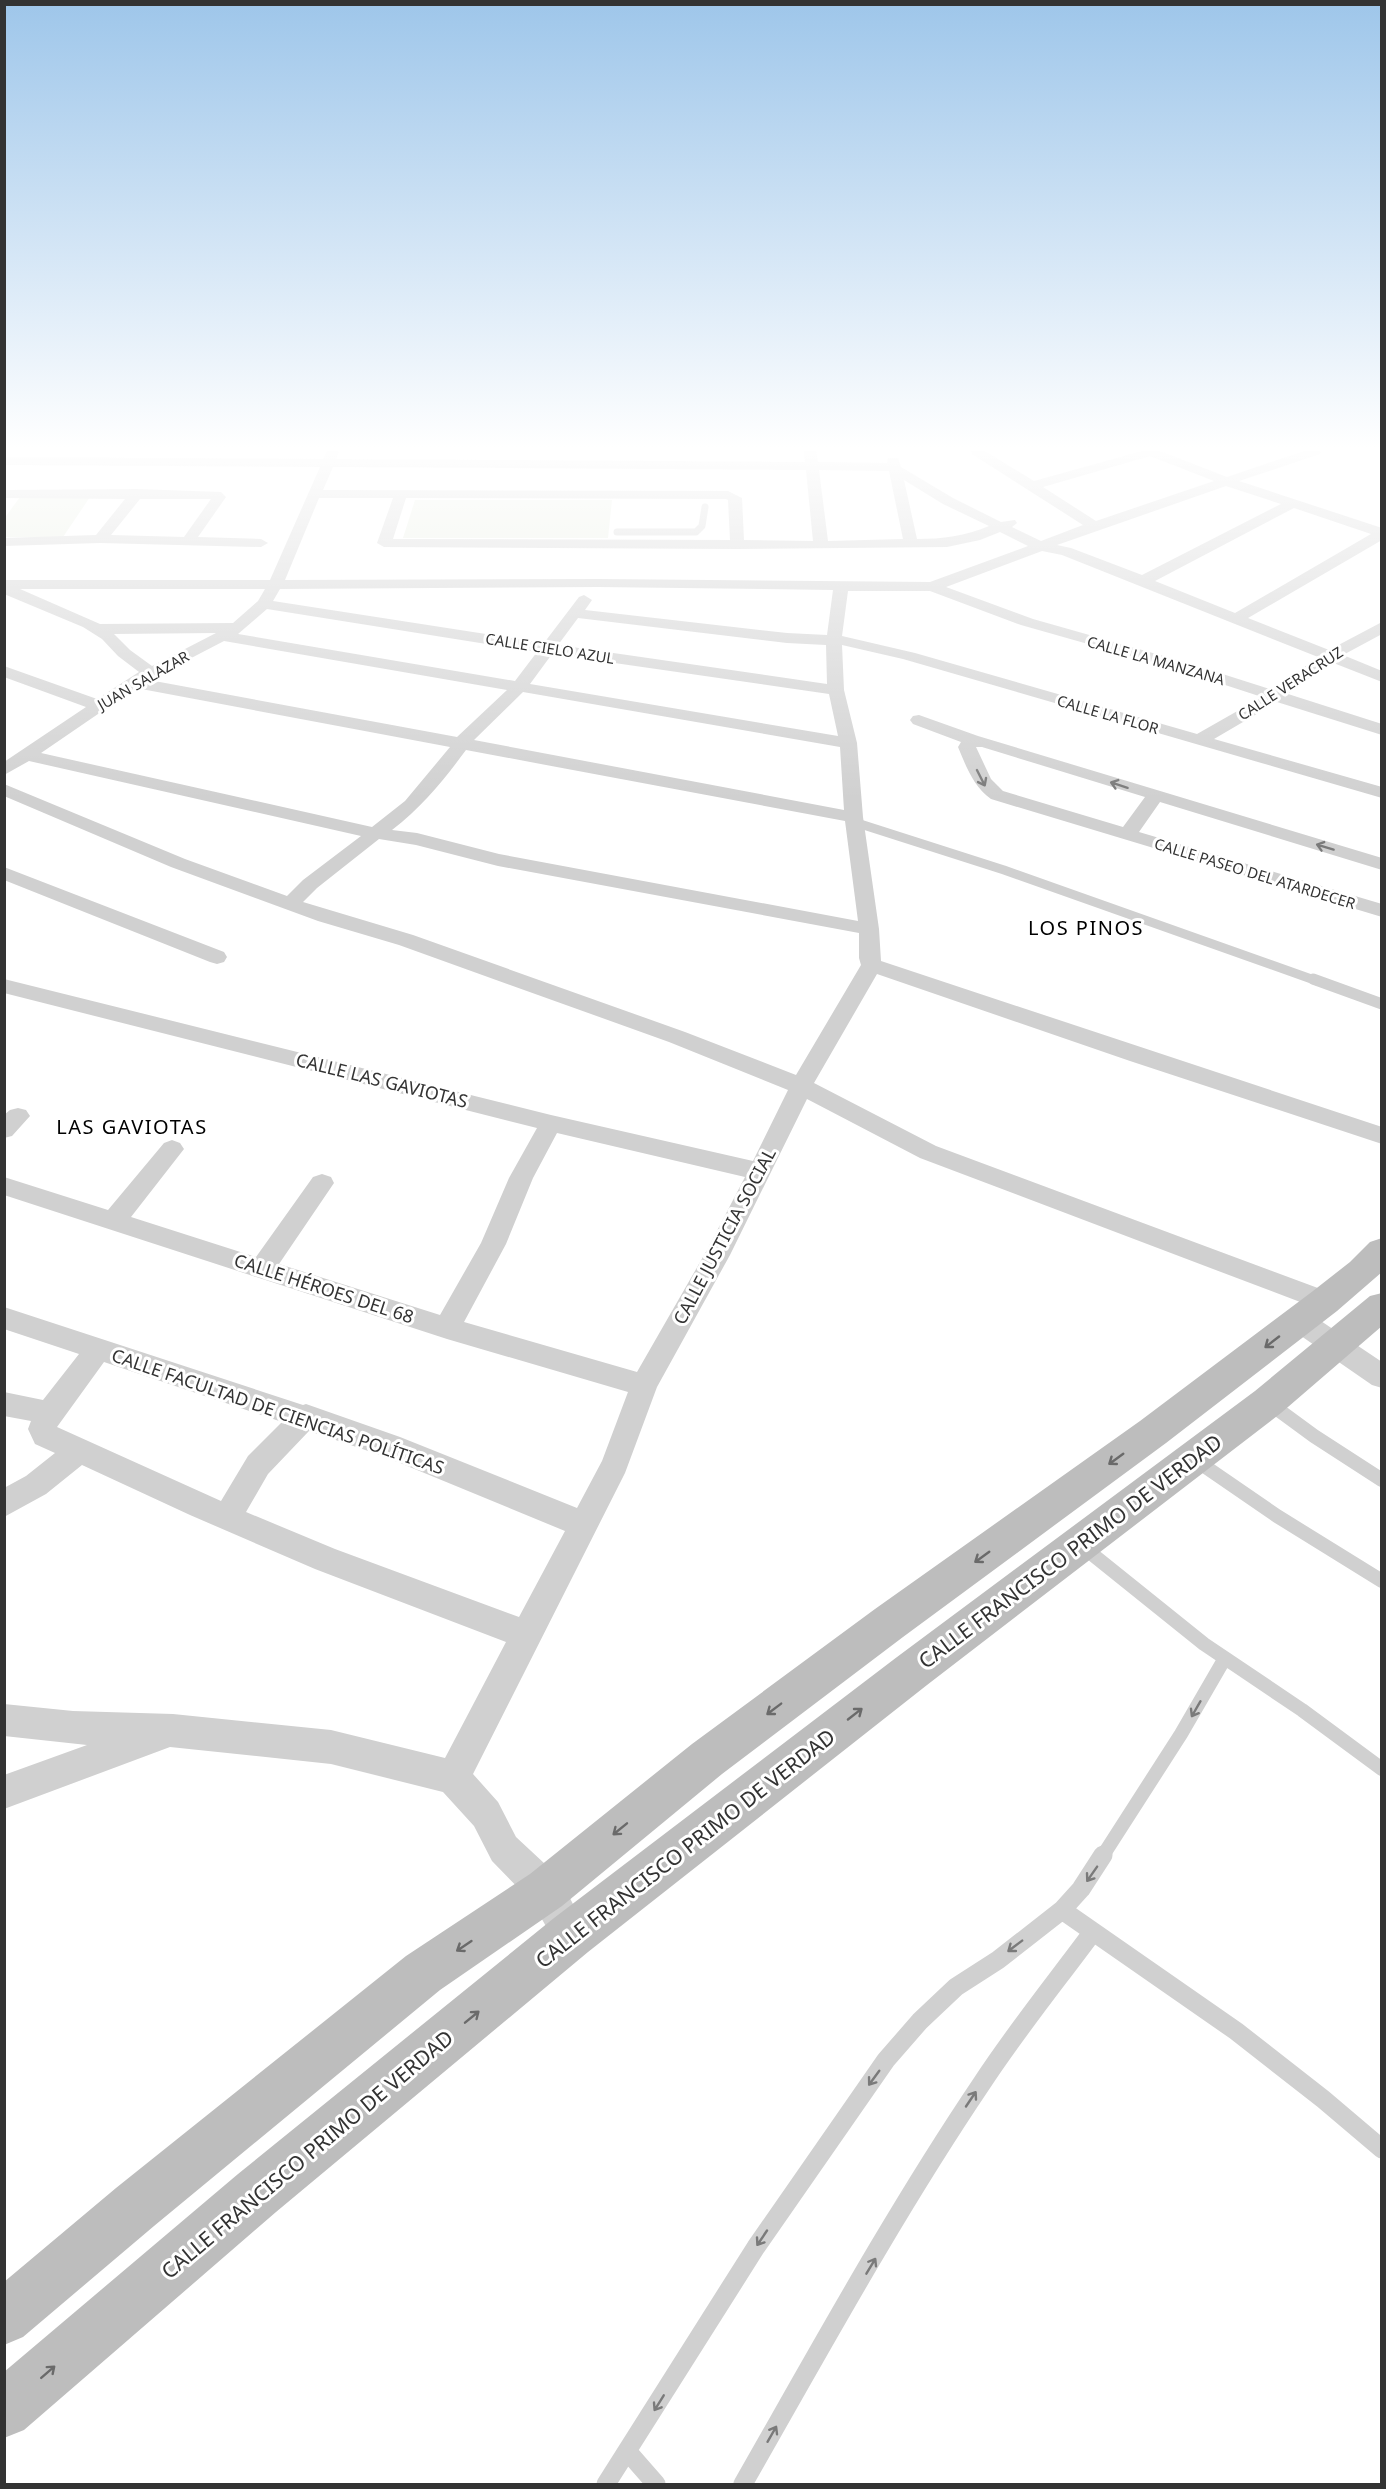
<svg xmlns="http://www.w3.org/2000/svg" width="1386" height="2489" font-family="'Noto Sans',sans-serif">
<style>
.green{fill:#e6ecdf}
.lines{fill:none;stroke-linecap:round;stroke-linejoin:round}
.service-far4{stroke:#d0d0d0;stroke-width:7}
.service-far3{stroke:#d0d0d0;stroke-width:9}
.service-far2{stroke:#d0d0d0;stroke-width:11}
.service-far1{stroke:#d0d0d0;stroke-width:14}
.service{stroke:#d0d0d0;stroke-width:19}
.minor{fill:#d0d0d0;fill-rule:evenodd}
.secondary{fill:#bdbdbd;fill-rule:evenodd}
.oneway{stroke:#7a7a7a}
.oneway2{stroke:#6a6a6a}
.labels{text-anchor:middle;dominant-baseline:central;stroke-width:6;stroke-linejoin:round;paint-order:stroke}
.far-street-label{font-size:15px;fill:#333;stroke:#fff}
.street-label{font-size:18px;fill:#333;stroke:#fff}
.neighbourhood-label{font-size:20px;letter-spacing:1.5px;fill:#000;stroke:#fff}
.near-street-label{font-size:21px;fill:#333;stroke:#fff}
</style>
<rect width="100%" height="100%" fill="#fff"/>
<path class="green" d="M 20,497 L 90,497 L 63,537 L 5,537 L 4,519 Z
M 415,500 L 612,500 L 608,538 L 403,538 Z"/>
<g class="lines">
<path class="service-far4" d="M 617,532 L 696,532 L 702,526 L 705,507"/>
<path class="service-far3" d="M 854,822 L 1004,870 L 1317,981"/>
<path class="service-far2" d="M 1313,979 L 1382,1004"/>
<path class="service-far1" d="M 1269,1403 L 1314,1436 L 1382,1480
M 1197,1461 L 1277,1516 L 1382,1581
M 1082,1546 L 1204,1644 L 1302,1710 L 1382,1769
M 1102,1857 L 1181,1734 L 1225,1658"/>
<path class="service" d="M 1062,1910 L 1236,2031 L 1323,2099 L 1382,2149
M 628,2452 L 656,2484
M 606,2484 L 756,2247 L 886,2060 L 920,2021 L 956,1987 L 998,1960 L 1062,1910 L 1081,1889 L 1103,1855
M 743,2484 C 820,2349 895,2212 982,2083 C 1016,2031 1055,1983 1092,1933"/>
<path class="minor" d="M 327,451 L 339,451 L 336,459 L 805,462 L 804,451 L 816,451 L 818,462 L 887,463 L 888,458 L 898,458 L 901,467 L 953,498 L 1001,522 L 1015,520 L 1017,523 L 1012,527 L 1041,541 L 1083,525 L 972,454 L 971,451 L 985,451 L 1034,481 L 1142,451 L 1160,451 L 1227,477 L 1304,451 L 1321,451 L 1320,454 L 1239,481 L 1382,528 L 1382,540 L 1248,618 L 1329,650 L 1382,622 L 1382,634 L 1343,655 L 1382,671 L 1382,682 L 1331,662 L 1288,694 L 1382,724 L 1382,735 L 1277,702 L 1214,739 L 1382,787 L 1382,798 L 903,659 L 842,645 L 844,690 L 857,743 L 863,817 L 879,929 L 881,961 L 1382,1127 L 1382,1144 L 1130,1061 L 877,974 L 814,1083 L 936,1146 L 1334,1294 L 1338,1301 L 1334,1308 L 1325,1311 L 1316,1308 L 920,1158 L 807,1099 L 730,1255 L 657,1387 L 625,1473 L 473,1774 L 498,1802 L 516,1837 L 559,1877 L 589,1935 L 584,1948 L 571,1953 L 558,1948 L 533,1903 L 492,1861 L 474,1826 L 443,1792 L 331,1764 L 170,1747 L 4,1809 L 4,1775 L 87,1745 L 4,1736 L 4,1704 L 73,1711 L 173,1714 L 331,1730 L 445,1758 L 506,1642 L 315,1569 L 190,1515 L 82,1465 L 46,1494 L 4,1517 L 4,1488 L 26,1476 L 55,1453 L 35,1444 L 28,1429 L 31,1421 L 4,1416 L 4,1392 L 43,1400 L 79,1354 L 4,1329 L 4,1307 L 303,1405 L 306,1404 L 400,1437 L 577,1508 L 602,1461 L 628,1392 L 447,1339 L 4,1195 L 4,1177 L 108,1210 L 164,1143 L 172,1140 L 180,1143 L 184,1149 L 131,1217 L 256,1257 L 313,1177 L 322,1174 L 331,1177 L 334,1183 L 279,1264 L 440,1315 L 481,1243 L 509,1178 L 537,1128 L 4,993 L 4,979 L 551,1115 L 753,1161 L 788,1090 L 669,1042 L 399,945 L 318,921 L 171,867 L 4,796 L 4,784 L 185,859 L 287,896 L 303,880 L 361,836 L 29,761 L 4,775 L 4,762 L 86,707 L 4,677 L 4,666 L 97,699 L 139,672 L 118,656 L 102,639 L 83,627 L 4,594 L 4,580 L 270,580 L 320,467 L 4,465 L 4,457 L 323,459 ZM 1150,456 L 1214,481 L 1096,521 L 1043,487 ZM 333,467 L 806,470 L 813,541 L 744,540 L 742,498 L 728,491 L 323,490 ZM 819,470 L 889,471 L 903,539 L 828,541 ZM 904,480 L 943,504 L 989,526 C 965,536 943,539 917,539 ZM 1226,486 L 1281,504 L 1142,575 L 1071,548 L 1057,545 ZM 319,498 L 393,498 L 377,543 L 384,547 L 737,549 L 947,547 L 980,540 L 1000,532 L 1028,546 L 930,582 L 598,579 L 285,580 ZM 406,498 L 726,499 L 728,500 L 730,540 L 393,539 ZM 1294,508 L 1371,534 L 1235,613 L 1155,581 ZM 1042,551 L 1062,555 L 1318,657 L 1273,690 L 1188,663 L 1033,619 L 946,587 ZM 598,587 L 833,590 L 827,635 L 787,633 L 585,610 L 592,600 L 584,595 L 579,597 L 544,643 L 273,601 L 280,589 ZM 20,589 L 265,589 L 258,601 L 233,623 L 100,624 ZM 848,591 L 930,591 L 1021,625 L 1176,669 L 1262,697 L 1197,734 L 915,653 L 842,636 ZM 267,609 L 537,652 L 515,681 L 238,634 ZM 578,618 L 787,643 L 826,645 L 827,684 L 558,645 ZM 216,633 L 152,666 L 130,650 L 114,634 ZM 224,641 L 507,690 L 457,737 L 149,680 ZM 552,654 L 829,694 L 838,736 L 530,684 ZM 136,688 L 450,747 L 405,801 L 372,827 L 41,753 ZM 523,692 L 840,747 L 844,810 L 474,740 ZM 466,750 L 845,821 L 858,921 L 499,854 L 417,833 L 392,830 C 423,806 443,781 466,750 ZM 379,839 L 416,845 L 498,866 L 859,933 L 859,958 L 861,965 L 796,1075 L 685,1032 L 413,935 L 303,902 L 317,888 ZM 557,1133 L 745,1177 L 707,1250 L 637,1372 L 464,1322 L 506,1244 L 533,1178 ZM 104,1362 L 282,1422 L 248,1456 L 221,1501 L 57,1427 ZM 309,1431 L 383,1456 L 565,1531 L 519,1617 L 335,1549 L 246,1512 L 268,1474 Z
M 137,489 L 221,492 L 226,497 L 198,537 L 261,539 L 268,543 L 261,547 L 100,543 L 4,546 L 4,538 L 96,535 L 125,499 L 4,498 L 4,490 ZM 140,499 L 211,499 L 184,537 L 111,535 Z
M 919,715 L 978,736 L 1382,858 L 1382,870 L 1160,802 L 1139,832 L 1382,904 L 1382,917 L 991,799 C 973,786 966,766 958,747 L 961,742 L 913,724 L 910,720 L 913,716 ZM 976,747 L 982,747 L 1145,797 L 1123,827 L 1003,791 L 991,779 Z
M 4,867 L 224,952 L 227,957 L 224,962 L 217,964 L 210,962 L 4,880 Z
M 18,1108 L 26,1110 L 30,1116 L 12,1136 L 4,1138 L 4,1115 L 10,1110 Z
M 1300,1310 L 1309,1313 L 1382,1362 L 1382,1388 L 1372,1385 L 1291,1329 L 1287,1321 L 1291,1313 Z"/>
<path class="secondary" d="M 1382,1238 L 1382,1272 L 1337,1311 L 1166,1443 L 903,1637 L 722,1774 L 562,1906 L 440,1990 L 154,2226 L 23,2337 L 4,2345 L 4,2282 L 116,2188 L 406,1956 L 530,1874 L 692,1744 L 875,1609 L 1140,1421 L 1313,1291 L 1350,1262 L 1370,1242 Z
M 1382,1293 L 1382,1326 L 1281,1413 L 927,1685 L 588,1952 L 276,2212 L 24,2430 L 4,2438 L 4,2372 L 238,2174 L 554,1918 L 897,1657 L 1255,1391 L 1370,1296 Z"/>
</g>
<defs><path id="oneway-shaft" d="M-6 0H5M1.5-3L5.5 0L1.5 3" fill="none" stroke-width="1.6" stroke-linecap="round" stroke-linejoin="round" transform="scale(1.5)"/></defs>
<g class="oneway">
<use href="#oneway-shaft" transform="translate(981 778) rotate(63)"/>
<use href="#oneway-shaft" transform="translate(1119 785) rotate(-162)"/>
<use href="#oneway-shaft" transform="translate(1325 847) rotate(-163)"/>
<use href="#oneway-shaft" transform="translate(1196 1709) rotate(120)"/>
<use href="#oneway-shaft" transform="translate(1092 1874) rotate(125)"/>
<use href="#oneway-shaft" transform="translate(1015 1946) rotate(143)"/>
<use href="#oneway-shaft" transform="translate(874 2078) rotate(126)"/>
<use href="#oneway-shaft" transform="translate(971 2099) rotate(-56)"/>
<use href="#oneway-shaft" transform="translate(762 2238) rotate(124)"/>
<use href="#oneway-shaft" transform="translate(871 2266) rotate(-59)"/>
<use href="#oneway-shaft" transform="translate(659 2403) rotate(122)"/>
<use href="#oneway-shaft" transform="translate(772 2434) rotate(-60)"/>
</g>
<g class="oneway2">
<use href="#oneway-shaft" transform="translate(1272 1342) rotate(142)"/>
<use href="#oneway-shaft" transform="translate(1116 1459) rotate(144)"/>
<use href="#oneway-shaft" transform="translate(982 1557) rotate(144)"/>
<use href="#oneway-shaft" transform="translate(774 1709) rotate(143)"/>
<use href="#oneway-shaft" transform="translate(855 1714) rotate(-38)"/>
<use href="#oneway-shaft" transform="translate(620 1829) rotate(141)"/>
<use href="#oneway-shaft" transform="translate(464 1946) rotate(146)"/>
<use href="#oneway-shaft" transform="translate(472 2017) rotate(-39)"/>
<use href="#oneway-shaft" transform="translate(48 2372) rotate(-41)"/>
</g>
<linearGradient id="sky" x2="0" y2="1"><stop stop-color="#9ec6ea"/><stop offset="0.56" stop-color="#fff"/><stop offset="1" stop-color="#fff" stop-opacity="0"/></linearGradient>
<rect width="1386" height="799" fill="url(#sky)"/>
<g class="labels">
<g class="far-street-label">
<text transform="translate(550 648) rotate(9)">CALLE CIELO AZUL</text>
<text transform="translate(1156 660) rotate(16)">CALLE LA MANZANA</text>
<text transform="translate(143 680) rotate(-30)">JUAN SALAZAR</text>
<text transform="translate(1290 683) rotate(-33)">CALLE VERACRUZ</text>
<text transform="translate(1108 714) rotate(16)">CALLE LA FLOR</text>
<text transform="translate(1255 873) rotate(17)">CALLE PASEO DEL ATARDECER</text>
</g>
<g class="street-label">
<text transform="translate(382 1080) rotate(14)">CALLE LAS GAVIOTAS</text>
<text transform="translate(724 1236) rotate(-62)">CALLE JUSTICIA SOCIAL</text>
<text transform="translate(324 1288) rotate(18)">CALLE HÉROES DEL 68</text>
<text transform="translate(278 1411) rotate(19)">CALLE FACULTAD DE CIENCIAS POLÍTICAS</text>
</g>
<g class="neighbourhood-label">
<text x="1086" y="927">LOS PINOS</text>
<text x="132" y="1126">LAS GAVIOTAS</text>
</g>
<g class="near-street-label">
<text transform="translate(1070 1551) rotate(-37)">CALLE FRANCISCO PRIMO DE VERDAD</text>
<text transform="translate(685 1848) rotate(-38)">CALLE FRANCISCO PRIMO DE VERDAD</text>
<text transform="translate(307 2154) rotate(-40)">CALLE FRANCISCO PRIMO DE VERDAD</text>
</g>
</g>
<rect width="1386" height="2489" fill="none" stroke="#333333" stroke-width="12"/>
</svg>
